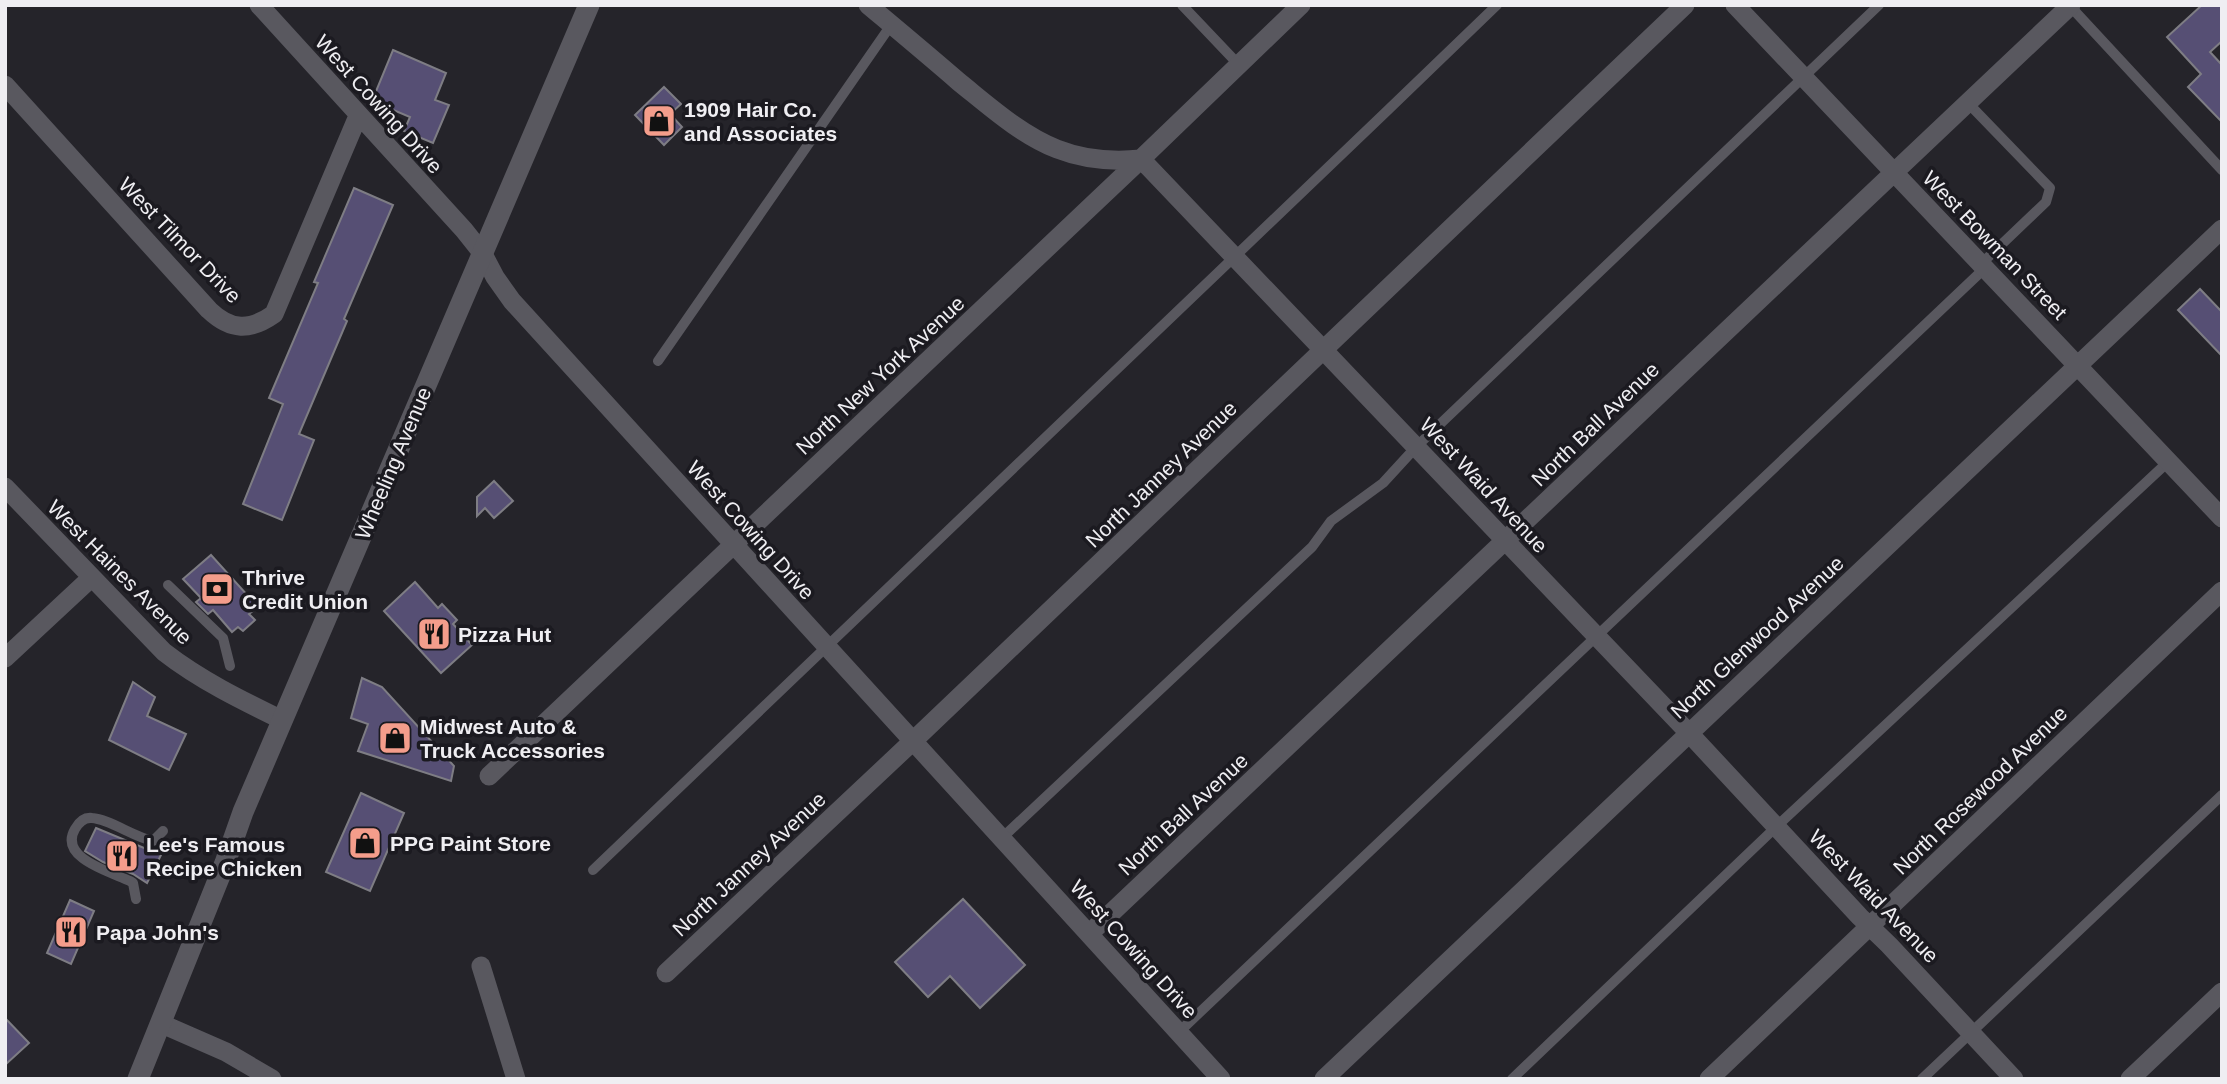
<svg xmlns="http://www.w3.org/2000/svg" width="2227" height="1084" font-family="Arial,sans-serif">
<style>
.building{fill:#564f74;stroke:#7e7d84;stroke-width:2}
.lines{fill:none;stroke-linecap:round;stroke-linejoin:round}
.service{stroke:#59585f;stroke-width:10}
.minor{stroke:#59585f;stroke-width:19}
.secondary{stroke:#59585f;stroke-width:21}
.labels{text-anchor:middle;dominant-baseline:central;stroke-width:7;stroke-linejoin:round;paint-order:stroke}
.street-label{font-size:21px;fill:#efeef2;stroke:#1b1a20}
.poi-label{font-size:21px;font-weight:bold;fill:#efeef2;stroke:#1b1a20;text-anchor:start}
</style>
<rect width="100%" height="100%" fill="#25242a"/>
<path class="building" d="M 2202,5 L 2222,5 L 2222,41 L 2210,52 L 2222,65 L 2222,122 L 2188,87 L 2201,74 L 2167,37 Z
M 393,50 L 446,73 L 435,100 L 449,105 L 433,143 L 404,131 L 410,117 L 372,101 Z
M 664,87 L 681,104 L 670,114 L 682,127 L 664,145 L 635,115 Z
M 354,188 L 393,205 L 344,319 L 347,321 L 299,434 L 314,440 L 282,520 L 243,504 L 283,404 L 269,398 L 318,283 L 314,282 Z
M 2200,289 L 2222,312 L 2222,356 L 2178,310 Z
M 494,481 L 513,501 L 494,518 L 485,508 L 477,516 L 477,497 Z
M 211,555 L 258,607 L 249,614 L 255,620 L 243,631 L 238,627 L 232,632 L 213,610 L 208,614 L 196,602 L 201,598 L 183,579 Z
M 415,582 L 438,608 L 442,604 L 457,620 L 453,624 L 472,645 L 441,673 L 384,611 Z
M 362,678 L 382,687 L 454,766 L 451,781 L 358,751 L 368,724 L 351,718 Z
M 133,682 L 155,697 L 147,716 L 186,734 L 169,770 L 109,740 Z
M 361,793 L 404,813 L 370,891 L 326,872 Z
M 96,828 L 161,855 L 147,883 L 133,874 L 103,862 L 85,851 Z
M 963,899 L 1025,965 L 980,1008 L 950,976 L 928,997 L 895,962 Z
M 70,900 L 94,911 L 71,964 L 47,953 Z
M 5,1018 L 29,1043 L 5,1065 Z"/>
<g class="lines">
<path class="service" d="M 1182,5 L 1239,65
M 2070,6 L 2222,170
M 1967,102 L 2050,188 L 2046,202 L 1981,264
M 658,361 L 891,25
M 168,585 L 223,638 L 230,666
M 1002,838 L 1312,547 L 1331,521 L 1383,483 L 1416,447 L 1879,5
M 593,870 C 893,581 1197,295 1497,5
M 136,899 L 133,883 L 130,881 C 111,872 58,858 75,829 C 79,822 84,817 92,818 C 109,819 134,837 153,841 L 163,831
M 1179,1032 L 1985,268
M 1512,1079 L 1776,827 L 2169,461
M 1922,1079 L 2222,795"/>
<path class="minor" d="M 259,5 L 464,230 L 483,254 L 495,277 L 512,301 L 1221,1079
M 868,5 C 899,31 929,56 959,82 C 989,106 1021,135 1057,149 C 1085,160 1112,162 1141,159 L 1689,733 L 1860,917 L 1889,945 L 2014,1079
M 1735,5 L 2222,518
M 5,85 L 209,310 C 231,331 250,331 274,314 L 358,116
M 5,487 L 164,652 C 200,680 241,700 282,720
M 5,658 L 91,578
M 489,776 L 1141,159 L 1301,5
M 1089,934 L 2071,5
M 481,966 L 516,1079
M 666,973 L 913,741 L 1685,5
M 162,1024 L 226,1052 L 272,1079
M 1324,1079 L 2222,229
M 1709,1079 L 2222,591
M 2130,1079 L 2222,992"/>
<path class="secondary" d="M 138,1079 L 225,863 L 243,812 L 589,5"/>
</g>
<defs>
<symbol id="shop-square" viewBox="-11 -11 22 22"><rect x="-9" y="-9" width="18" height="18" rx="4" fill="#f49d8b" stroke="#1b1a20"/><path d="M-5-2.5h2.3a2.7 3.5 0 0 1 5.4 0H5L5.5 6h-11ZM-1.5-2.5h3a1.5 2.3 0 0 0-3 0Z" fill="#111"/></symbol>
<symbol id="bank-square" viewBox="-11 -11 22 22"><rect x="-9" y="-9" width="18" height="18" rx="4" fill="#f49d8b" stroke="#1b1a20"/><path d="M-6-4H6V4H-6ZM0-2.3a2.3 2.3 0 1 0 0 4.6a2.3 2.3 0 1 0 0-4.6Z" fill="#111"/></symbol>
<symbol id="restaurant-square" viewBox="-11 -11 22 22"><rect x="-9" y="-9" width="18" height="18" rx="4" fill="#f49d8b" stroke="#1b1a20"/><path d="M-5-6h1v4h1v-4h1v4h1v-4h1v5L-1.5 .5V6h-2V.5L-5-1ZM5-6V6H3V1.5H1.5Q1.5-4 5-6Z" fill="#111"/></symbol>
</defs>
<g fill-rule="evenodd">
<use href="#shop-square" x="640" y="102" width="38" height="38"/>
<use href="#bank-square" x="198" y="570" width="38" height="38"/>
<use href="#restaurant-square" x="415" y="615" width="38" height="38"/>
<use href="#shop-square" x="376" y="719" width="38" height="38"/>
<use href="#shop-square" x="346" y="824" width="38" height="38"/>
<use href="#restaurant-square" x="103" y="837" width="38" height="38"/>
<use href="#restaurant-square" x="52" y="913" width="38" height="38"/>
</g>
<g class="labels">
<g class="street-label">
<text transform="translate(379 104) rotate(48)">West Cowing Drive</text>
<text transform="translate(180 240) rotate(46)">West Tilmor Drive</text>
<text transform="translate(1995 245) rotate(46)">West Bowman Street</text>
<text transform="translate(880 375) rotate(-43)">North New York Avenue</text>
<text transform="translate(1595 424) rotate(-44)">North Ball Avenue</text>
<text transform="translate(393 463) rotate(-67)">Wheeling Avenue</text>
<text transform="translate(1161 474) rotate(-44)">North Janney Avenue</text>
<text transform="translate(1484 485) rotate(47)">West Waid Avenue</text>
<text transform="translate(751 530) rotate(48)">West Cowing Drive</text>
<text transform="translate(120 572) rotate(45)">West Haines Avenue</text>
<text transform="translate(1757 637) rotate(-43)">North Glenwood Avenue</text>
<text transform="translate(1980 790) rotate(-44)">North Rosewood Avenue</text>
<text transform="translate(1183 814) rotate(-43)">North Ball Avenue</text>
<text transform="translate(749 864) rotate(-43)">North Janney Avenue</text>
<text transform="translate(1874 896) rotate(46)">West Waid Avenue</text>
<text transform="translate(1134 949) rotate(48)">West Cowing Drive</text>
</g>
<g class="poi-label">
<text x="684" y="109">1909 Hair Co.<tspan x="684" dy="24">and Associates</tspan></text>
<text x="242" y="577">Thrive<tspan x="242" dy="24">Credit Union</tspan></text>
<text x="458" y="634">Pizza Hut</text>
<text x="420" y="726">Midwest Auto &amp;<tspan x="420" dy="24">Truck Accessories</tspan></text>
<text x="390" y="843">PPG Paint Store</text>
<text x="146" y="844">Lee's Famous<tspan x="146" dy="24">Recipe Chicken</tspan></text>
<text x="96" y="932">Papa John's</text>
</g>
</g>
<rect width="2227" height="1084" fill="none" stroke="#efeef2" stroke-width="14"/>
</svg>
